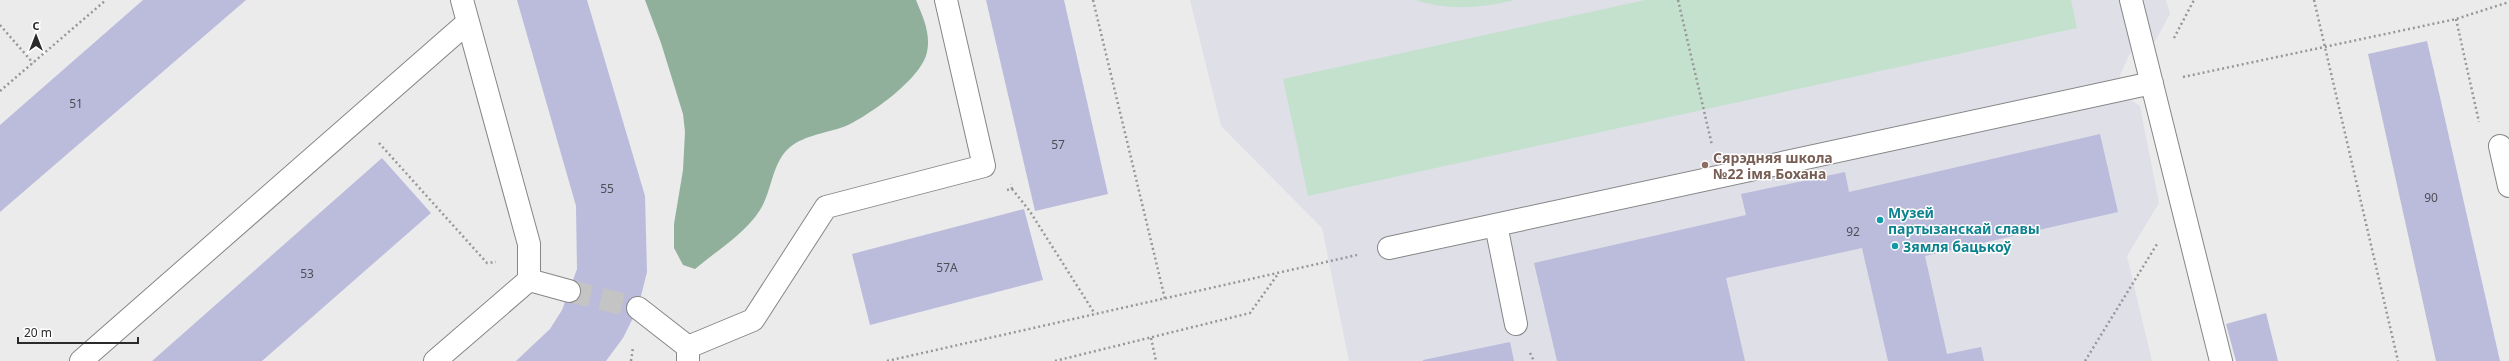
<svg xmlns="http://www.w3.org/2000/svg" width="2509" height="361" font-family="'Noto Sans',sans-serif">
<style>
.built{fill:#dfdfe8}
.green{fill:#c4e1ce}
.forest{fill:#91b09c}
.building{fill:#bbbbdc}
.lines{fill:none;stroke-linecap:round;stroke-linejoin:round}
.minor-tunnel{stroke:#c4c4c5;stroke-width:22;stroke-dasharray:22 11;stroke-linecap:butt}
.minor-casing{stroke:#868688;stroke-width:24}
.path{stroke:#979797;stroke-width:2.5;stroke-dasharray:2 3;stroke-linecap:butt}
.minor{stroke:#fff;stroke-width:22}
.education-dot{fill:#8d6e63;stroke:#fff;stroke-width:1.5}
.culture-dot{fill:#0f9aa8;stroke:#fff;stroke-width:1.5}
.labels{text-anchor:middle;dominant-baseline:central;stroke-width:3;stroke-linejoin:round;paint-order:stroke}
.number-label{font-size:12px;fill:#4e4e56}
.education-label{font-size:14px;font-weight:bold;fill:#785e54;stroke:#fff;text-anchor:start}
.culture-label{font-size:14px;font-weight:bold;fill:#0d838f;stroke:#fff;text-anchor:start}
</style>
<rect width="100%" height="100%" fill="#ebebec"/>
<path class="built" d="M 1190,0 L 2166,0 L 2170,14 L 2153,45 L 2131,51 L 2120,75 L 2125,96 L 2140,106 L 2159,203 L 2127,256 L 2152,361 L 1349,361 L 1322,228 L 1221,126 Z"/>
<path class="green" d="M 1415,0 L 1515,0 C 1482,8 1448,11 1415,0 Z
M 1645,0 L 2071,0 L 2077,28 L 1308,196 L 1283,79 Z"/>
<path class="forest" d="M 645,0 L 916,0 C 923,17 931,34 927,52 C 922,78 871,114 848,125 C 830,133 805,134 789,148 C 772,163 772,191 760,210 C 744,235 717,250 695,269 L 683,265 L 674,248 L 674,224 L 683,170 L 685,132 L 683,114 L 661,43 Z"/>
<path class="building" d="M 143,0 L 246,0 L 0,212 L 0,125 Z
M 517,0 L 587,0 L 645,196 L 647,272 L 638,308 L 623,338 L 606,361 L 516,361 L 550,329 L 562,310 L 577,269 L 576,206 Z
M 986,0 L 1064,0 L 1108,194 L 1035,211 Z
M 2427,41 L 2437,84 L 2500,361 L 2436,361 L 2368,54 Z
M 2100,134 L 2118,212 L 1925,256 L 1947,354 L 1981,347 L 1984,361 L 1888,361 L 1862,248 L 1726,278 L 1745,361 L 1557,361 L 1534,263 L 1746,215 L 1741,194 L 1845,172 L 1849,192 Z
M 382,158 L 431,213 L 262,361 L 152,361 Z
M 1024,209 L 1043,280 L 870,325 L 852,254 Z
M 2266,313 L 2278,361 L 2236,361 L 2226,324 Z
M 1510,342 L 1514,361 L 1423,361 L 1423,360 Z"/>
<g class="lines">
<path class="minor-tunnel" d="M 569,291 L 638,308"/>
<defs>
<path id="minor" d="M 2131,0 L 2221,361
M 2500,146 L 2509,186
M 1496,225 L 1516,324
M 1389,248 L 2152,83
M 529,280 L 569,291
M 638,308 L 688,347 L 688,361
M 688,347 L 753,320 L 826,207 L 984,166 L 946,0
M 81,361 L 468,22
M 435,361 L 529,280 L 529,244 L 462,0"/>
</defs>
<use href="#minor" class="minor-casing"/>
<path class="path" d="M 1093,0 L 1165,299
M 1678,0 L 1712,145
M 2314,0 L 2398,361
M 2456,19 L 2479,122
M 0,25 L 33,63
M 2174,38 L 2194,0
M 2183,77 L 2456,19 L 2509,2
M 0,91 L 106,0
M 379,143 L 487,263 L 496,262
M 1012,189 L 1029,210 L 1095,314
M 1007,190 L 1012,189 L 1011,184
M 1151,338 L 1156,361
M 1530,353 L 1534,361
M 631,361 L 633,347
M 887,361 L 1357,255
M 1055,361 L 1250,313 L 1278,274
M 2085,361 L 2157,244"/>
<use href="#minor" class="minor"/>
</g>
<circle class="education-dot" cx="1705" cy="165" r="4"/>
<g class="culture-dot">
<circle cx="1880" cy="220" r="4"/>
<circle cx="1895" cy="246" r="4"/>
</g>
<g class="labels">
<g class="number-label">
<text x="76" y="103">51</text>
<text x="1058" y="144">57</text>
<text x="607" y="188">55</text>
<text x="2431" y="197">90</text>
<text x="1853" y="231">92</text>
<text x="947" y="267">57А</text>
<text x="307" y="273">53</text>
</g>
<g class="education-label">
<text x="1713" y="157">Сярэдняя школа<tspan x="1713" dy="16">№22 імя Бохана</tspan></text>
</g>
<g class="culture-label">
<text x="1888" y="212">Музей<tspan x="1888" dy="16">партызанскай славы</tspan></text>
<text x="1903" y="246">Зямля бацькоў</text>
</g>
</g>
<g transform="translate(36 36)" stroke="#ffffff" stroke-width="3" paint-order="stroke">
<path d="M0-3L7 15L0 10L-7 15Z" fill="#2a2a2a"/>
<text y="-6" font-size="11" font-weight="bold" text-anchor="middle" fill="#2a2a2a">С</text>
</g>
<path d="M18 337v6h120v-6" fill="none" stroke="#2a2a2a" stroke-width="2"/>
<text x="24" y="337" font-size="12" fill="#2a2a2a" stroke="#ffffff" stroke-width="3" paint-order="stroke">20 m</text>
</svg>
